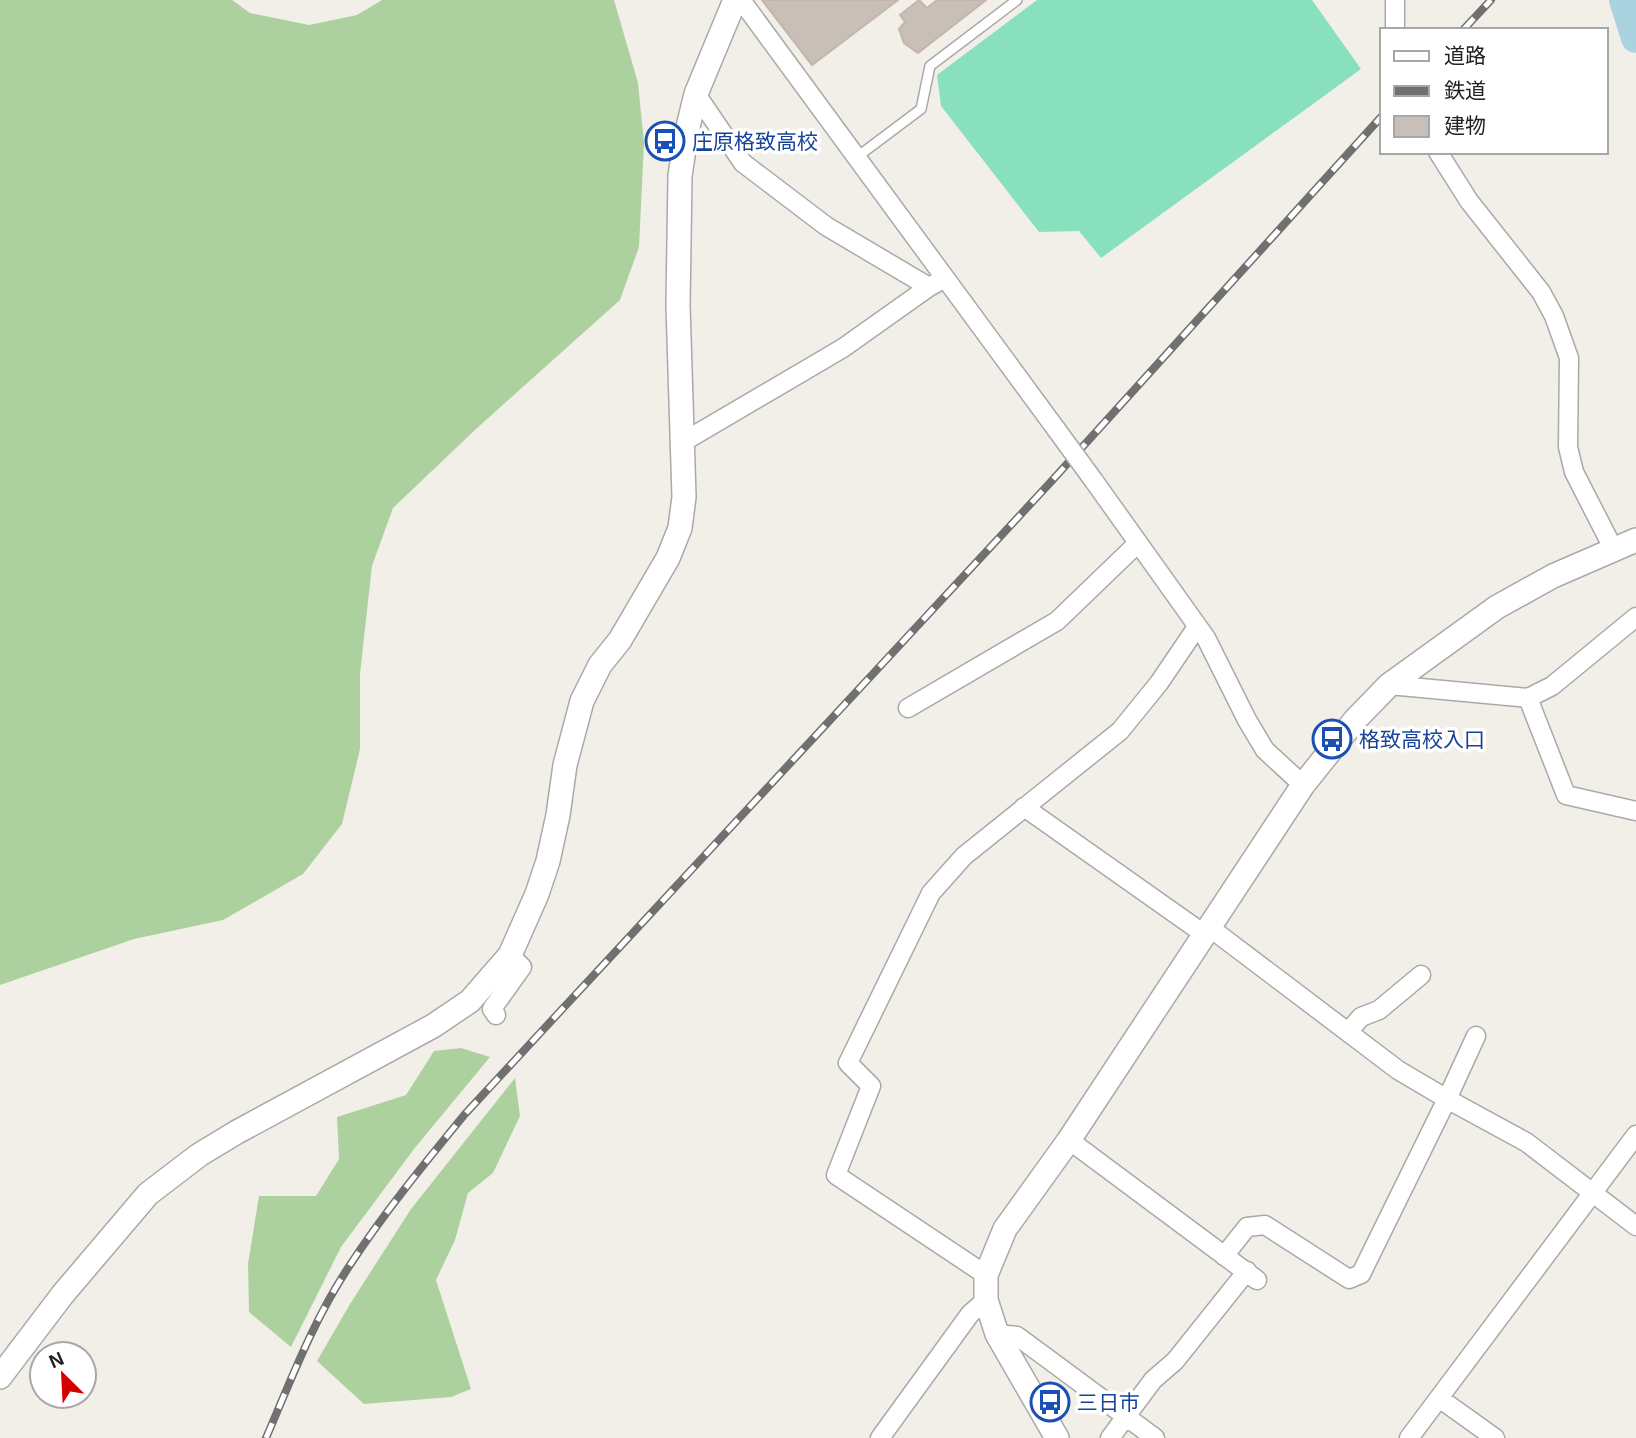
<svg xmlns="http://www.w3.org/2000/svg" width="1636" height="1438" font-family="Arial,'Noto Sans JP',sans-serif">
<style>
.forest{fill:#add19e}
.pitch{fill:#88e0be}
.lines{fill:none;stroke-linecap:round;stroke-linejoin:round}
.river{stroke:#aad3df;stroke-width:30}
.building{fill:#c7bfb8;stroke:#c4b6ab;stroke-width:2}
.service-casing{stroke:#a9a9a9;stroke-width:12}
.minor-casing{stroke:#a9a9a9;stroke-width:21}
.tertiary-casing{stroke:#a9a9a9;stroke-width:26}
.service{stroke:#fff;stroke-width:9}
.minor{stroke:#fff;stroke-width:18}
.tertiary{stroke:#fff;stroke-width:23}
.rail-casing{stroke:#707070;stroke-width:8}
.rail{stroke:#fff;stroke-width:5;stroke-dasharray:16;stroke-linecap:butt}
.minor-bridge-casing{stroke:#a9a9a9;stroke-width:21;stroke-linecap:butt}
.minor-bridge{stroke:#fff;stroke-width:18}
.labels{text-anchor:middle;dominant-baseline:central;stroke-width:7;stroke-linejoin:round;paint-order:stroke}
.transit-label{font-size:21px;fill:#164399;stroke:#fff;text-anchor:start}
</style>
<rect width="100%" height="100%" fill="#f2efe9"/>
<path class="forest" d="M 0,0 L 232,0 L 250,13 L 309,25 L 357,15 L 382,0 L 614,0 L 638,83 L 644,143 L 639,247 L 620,300 L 476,429 L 393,508 L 372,566 L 360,674 L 360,749 L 342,824 L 303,874 L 223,920 L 134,939 L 0,985 Z
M 461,1048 L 490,1057 L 414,1149 L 341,1247 L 291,1347 L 249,1312 L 248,1264 L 259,1196 L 316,1196 L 339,1159 L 337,1117 L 406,1095 L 434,1051 Z
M 515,1078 L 520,1116 L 493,1173 L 468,1193 L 455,1240 L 436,1280 L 471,1389 L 451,1397 L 364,1404 L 317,1361 L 350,1304 L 411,1209 Z"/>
<path class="pitch" d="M 1037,0 L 1312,0 L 1361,69 L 1101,258 L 1079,231 L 1039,232 L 941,106 L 937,75 Z"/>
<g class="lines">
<path class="river" d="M 1624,0 L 1636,38"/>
</g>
<path class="building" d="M 762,0 L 898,0 L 812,65 Z
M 919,0 L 927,8 L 937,0 L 986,0 L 918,53 L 904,43 L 899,29 L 905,22 L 900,15 Z"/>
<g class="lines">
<defs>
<path id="service" d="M 857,157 L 921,109 L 930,66 L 1017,0"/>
<path id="minor" d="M 741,0 L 1056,429
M 1395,30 L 1395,0
M 696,94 L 743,163 L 826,226 L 929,287
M 1438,152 L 1469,201 L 1541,292 L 1554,316 L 1569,358 L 1568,447 L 1574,472 L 1614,550
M 683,442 L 843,348 L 929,287 L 945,278
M 1094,481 L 1206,638 L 1247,720 L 1265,750 L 1303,785
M 1389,685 L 1528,698 L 1552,686 L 1636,617
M 1528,698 L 1566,795 L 1636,811
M 908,708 L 1057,621 L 1138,543
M 1024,807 L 1204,934
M 1209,927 L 1398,1070 L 1447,1099 L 1526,1142 L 1636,1226
M 496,1015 L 492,1009 L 522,967 L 510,955
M 1348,1032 L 1361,1017 L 1379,1010 L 1421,975
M 1069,1140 L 1257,1280
M 1224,1256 L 1247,1227 L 1265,1225 L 1349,1279 L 1361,1274 L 1447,1099 L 1476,1036
M 986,1275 L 836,1175 L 871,1086 L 848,1063 L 931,893 L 964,856 L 1120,731 L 1159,683 L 1197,627
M 997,1334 L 1017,1336 L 1155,1438
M 1439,1398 L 1495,1438
M 880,1438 L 970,1314 L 986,1300
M 1110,1438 L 1153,1380 L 1175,1361 L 1247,1271
M 1409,1438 L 1636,1135"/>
<path id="tertiary" d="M 0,1377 L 63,1294 L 148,1194 L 199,1155 L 237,1132 L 433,1026 L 470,1001 L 510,955 L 537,894 L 548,861 L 558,815 L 565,765 L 582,701 L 600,665 L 620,640 L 668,558 L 680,528 L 684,497 L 678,305 L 680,176 L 686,135 L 696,94 L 735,0
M 1057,1438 L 997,1334 L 986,1300 L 986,1275 L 1005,1229 L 1069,1140 L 1303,785 L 1355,720 L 1389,685 L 1497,607 L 1553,576 L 1636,540"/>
</defs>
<use href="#service" class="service-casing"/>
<use href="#minor" class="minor-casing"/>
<use href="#tertiary" class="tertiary-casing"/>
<use href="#service" class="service"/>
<use href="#minor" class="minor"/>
<use href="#tertiary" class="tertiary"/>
<defs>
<path id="rail" d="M 1463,30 L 1491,0
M 266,1438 C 291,1380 313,1321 348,1268 C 383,1214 424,1164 465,1114 L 1048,485 L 1382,116"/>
</defs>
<use href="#rail" class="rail-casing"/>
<use href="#rail" class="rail"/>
<defs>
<path id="minor-bridge" d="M 1056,429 L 1094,481"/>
</defs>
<use href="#minor-bridge" class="minor-bridge-casing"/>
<use href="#minor-bridge" class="minor-bridge"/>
</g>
<defs>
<symbol id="bus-ring" viewBox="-11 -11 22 22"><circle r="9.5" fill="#fff" stroke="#1a4fb4" stroke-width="1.5"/><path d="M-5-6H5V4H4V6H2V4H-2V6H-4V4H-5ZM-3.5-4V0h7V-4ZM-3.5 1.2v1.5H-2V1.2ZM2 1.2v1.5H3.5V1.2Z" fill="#1a4fb4"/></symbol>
</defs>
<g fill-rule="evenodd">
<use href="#bus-ring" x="643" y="119" width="44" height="44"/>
<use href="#bus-ring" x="1310" y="717" width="44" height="44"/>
<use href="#bus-ring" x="1028" y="1380" width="44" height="44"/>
</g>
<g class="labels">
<g class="transit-label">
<text x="692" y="141">庄原格致高校</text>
<text x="1359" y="739">格致高校入口</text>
<text x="1077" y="1402">三日市</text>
</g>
</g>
<rect x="1380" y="28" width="228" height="126" fill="#ffffff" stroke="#a7a7a7" stroke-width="2"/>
<rect x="1394" y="51" width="35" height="10" fill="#ffffff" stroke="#a7a7a7" stroke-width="2"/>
<text x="1444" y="63" font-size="21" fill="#222222">道路</text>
<rect x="1394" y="86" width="35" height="10" fill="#707070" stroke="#a7a7a7" stroke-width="2"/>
<text x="1444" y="98" font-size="21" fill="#222222">鉄道</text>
<rect x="1394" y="116" width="35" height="21" fill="#c7bfb8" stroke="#a7a7a7" stroke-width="2"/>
<text x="1444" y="133" font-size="21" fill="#222222">建物</text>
<g transform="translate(63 1375) rotate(336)"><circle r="33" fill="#ffffff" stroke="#a7a7a7" stroke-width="2"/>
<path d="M0-5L12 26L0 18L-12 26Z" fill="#d40000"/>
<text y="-10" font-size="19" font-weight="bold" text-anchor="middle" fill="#222222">N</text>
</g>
</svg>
